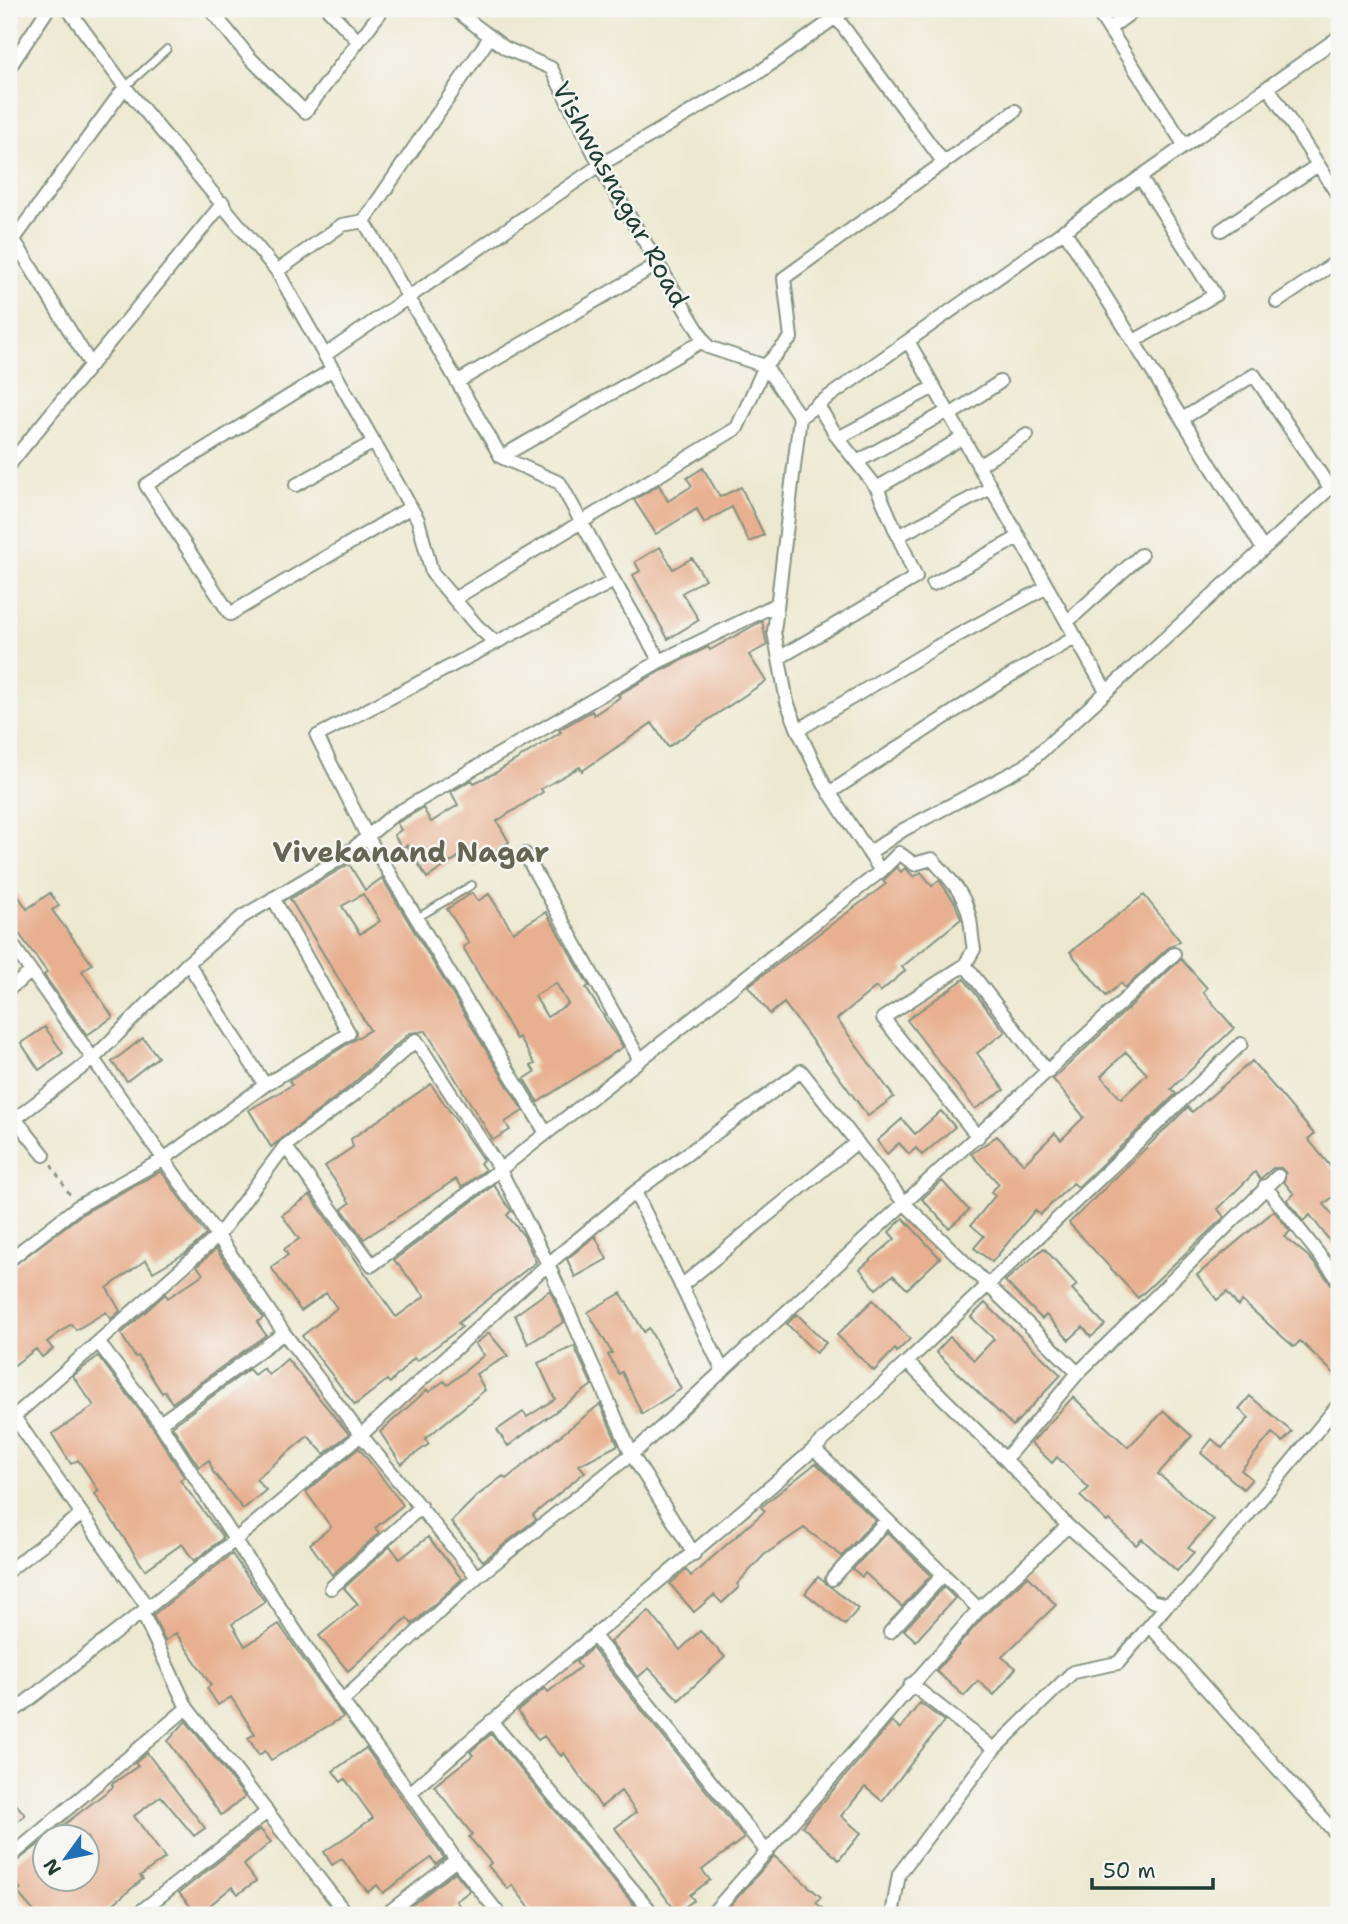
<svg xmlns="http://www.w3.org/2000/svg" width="1348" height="1924" font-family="'Shantell Sans',sans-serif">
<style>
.building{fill:#e8b090;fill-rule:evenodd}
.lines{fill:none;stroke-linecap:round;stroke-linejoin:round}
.service-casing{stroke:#869382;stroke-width:10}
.minor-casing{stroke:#869382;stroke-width:16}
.path{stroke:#869382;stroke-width:2.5;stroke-dasharray:5 5;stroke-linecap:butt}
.service{stroke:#fff;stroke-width:6}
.minor{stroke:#fff;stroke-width:12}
.labels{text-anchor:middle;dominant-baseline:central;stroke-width:5;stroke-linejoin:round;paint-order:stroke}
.street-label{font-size:26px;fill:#1f3d34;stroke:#f6f6f2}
.neighbourhood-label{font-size:28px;font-weight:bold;fill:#656554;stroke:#f6f6f2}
</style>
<rect width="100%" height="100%" fill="#f6f6f2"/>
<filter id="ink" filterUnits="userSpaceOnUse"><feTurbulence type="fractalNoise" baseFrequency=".0143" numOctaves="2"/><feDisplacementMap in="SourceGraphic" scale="14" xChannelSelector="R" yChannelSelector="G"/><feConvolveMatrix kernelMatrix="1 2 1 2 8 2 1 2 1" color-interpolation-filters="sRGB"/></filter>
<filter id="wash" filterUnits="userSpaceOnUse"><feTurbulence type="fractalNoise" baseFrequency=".00686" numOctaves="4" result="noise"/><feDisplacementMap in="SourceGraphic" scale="28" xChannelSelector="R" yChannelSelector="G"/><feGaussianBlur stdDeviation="1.57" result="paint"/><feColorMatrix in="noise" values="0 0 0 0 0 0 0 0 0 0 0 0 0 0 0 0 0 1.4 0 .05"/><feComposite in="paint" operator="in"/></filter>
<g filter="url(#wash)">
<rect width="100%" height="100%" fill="#ede9d1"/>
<g id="blocks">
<path class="building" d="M 703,468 L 720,497 L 741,487 L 764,535 L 749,542 L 732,507 L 704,523 L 697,509 L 656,534 L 634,500 L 659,485 L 668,501 L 692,486 L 687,478 Z
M 660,547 L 673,569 L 692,558 L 705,579 L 682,593 L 699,620 L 668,639 L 633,575 L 640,571 L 635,562 Z
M 762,621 L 767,645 L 749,655 L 766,681 L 668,747 L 652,723 L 582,771 L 580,767 L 541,789 L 543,792 L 497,821 L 509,842 L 473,864 L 466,852 L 427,878 L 407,845 L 402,848 L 394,835 L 401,830 L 397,823 L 423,808 L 431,822 L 458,805 L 451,792 L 472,780 L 474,783 L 495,773 L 561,732 L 559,730 L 592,711 L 594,715 L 620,697 L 618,695 L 664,669 L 708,647 L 710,650 Z
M 349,864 L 365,890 L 382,878 L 523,1111 L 505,1122 L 510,1130 L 493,1140 L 426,1031 L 410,1033 L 348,1088 L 271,1147 L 249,1110 L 292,1085 L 289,1081 L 370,1030 L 290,899 ZM 363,894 L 380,921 L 360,934 L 342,906 Z
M 897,867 L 901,872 L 905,868 L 914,877 L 921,872 L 932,886 L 939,880 L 955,903 L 961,919 L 902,967 L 905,971 L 880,992 L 876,987 L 837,1019 L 894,1097 L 868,1116 L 784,1003 L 770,1014 L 748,986 L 886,884 L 883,881 Z
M 9,882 L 27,909 L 50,893 L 59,906 L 52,910 L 92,964 L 82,971 L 113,1017 L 87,1035 L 44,975 L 47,972 L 9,920 Z
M 472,893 L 478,901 L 489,894 L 513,932 L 546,912 L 589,986 L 586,988 L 623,1047 L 538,1102 L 524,1079 L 535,1072 L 531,1066 L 535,1064 L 519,1037 L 516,1039 L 463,947 L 469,943 L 447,909 ZM 556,983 L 568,1004 L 547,1017 L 535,996 Z
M 1144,895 L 1180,941 L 1168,948 L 1125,988 L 1121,983 L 1106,996 L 1070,952 Z
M 1181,959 L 1207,988 L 1203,992 L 1234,1028 L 1171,1089 L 1176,1094 L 1078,1187 L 1073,1183 L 1040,1215 L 1035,1210 L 992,1262 L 974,1248 L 984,1236 L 971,1225 L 995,1196 L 991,1192 L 999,1184 L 971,1154 L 997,1136 L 1024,1164 L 1055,1133 L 1061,1140 L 1084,1117 L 1053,1079 ZM 1126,1052 L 1147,1074 L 1121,1099 L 1101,1076 Z
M 964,979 L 1005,1032 L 977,1053 L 1004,1090 L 975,1109 L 907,1020 Z
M 45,1027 L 63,1053 L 39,1070 L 21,1043 Z
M 143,1038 L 158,1057 L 127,1081 L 112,1062 Z
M 1252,1061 L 1314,1134 L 1308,1139 L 1339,1177 L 1339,1192 L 1324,1204 L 1339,1223 L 1339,1253 L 1310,1215 L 1303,1221 L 1287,1200 L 1294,1194 L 1284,1182 L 1286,1173 L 1281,1168 L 1273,1168 L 1260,1179 L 1255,1172 L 1218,1209 L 1224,1217 L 1138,1298 L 1069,1223 L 1188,1107 L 1192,1112 Z
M 431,1084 L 483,1160 L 480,1163 L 485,1170 L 462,1187 L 456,1179 L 364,1239 L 342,1209 L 350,1203 L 325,1166 L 353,1147 L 351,1139 Z
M 941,1111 L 955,1127 L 922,1155 L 916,1148 L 909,1154 L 899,1143 L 887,1154 L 877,1141 L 902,1119 L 915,1134 Z
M 161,1171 L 206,1235 L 187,1252 L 153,1272 L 146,1260 L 107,1288 L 120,1311 L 111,1319 L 106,1312 L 76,1330 L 71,1324 L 47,1342 L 53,1349 L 42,1357 L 36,1349 L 9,1369 L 9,1269 L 82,1214 Z
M 942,1181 L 969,1210 L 949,1228 L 922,1199 Z
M 494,1185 L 511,1211 L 507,1215 L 524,1236 L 536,1262 L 458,1323 L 462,1327 L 417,1361 L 414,1358 L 390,1383 L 387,1380 L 355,1405 L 302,1336 L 337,1308 L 326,1293 L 301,1311 L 271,1267 L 288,1255 L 284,1249 L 299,1239 L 282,1215 L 310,1195 L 396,1317 L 425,1296 L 394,1260 Z
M 1274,1211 L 1290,1231 L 1285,1237 L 1309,1257 L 1333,1286 L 1339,1289 L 1339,1378 L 1300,1341 L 1294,1347 L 1242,1301 L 1238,1306 L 1227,1292 L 1217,1300 L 1197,1275 Z
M 903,1218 L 940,1258 L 907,1289 L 893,1275 L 876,1289 L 860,1269 L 895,1239 L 889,1232 Z
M 595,1236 L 607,1259 L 575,1277 L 567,1259 Z
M 1044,1248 L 1077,1285 L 1072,1289 L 1105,1325 L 1091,1337 L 1083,1327 L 1069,1340 L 1046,1315 L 1042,1319 L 1005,1281 Z
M 216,1249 L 263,1318 L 257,1322 L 266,1335 L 172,1403 L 165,1391 L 162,1393 L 138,1356 L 135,1357 L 121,1334 L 165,1294 L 168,1298 L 203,1274 L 197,1266 Z
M 550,1290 L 564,1322 L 528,1344 L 515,1315 Z
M 621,1293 L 644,1332 L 649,1328 L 681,1389 L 642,1414 L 622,1372 L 619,1374 L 608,1355 L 612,1353 L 588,1312 Z
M 873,1300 L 910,1339 L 897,1352 L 895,1349 L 874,1371 L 837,1335 Z
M 985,1303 L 1061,1375 L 1013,1426 L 936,1352 L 950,1337 L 974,1360 L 994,1339 L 971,1317 Z
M 797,1314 L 826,1343 L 816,1353 L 787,1324 Z
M 489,1333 L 508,1356 L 476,1374 L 485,1390 L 425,1439 L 429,1444 L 401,1464 L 380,1432 L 427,1390 L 429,1392 L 444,1381 L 448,1385 L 484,1355 L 475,1344 Z
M 574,1346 L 592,1385 L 508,1446 L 497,1430 L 523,1412 L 527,1417 L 555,1399 L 538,1363 Z
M 98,1356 L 153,1428 L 184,1477 L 180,1480 L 222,1536 L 222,1539 L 194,1561 L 182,1544 L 145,1570 L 95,1494 L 99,1491 L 78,1460 L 71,1464 L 52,1434 L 94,1406 L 73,1376 Z
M 287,1359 L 349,1434 L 324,1454 L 308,1436 L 256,1479 L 266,1490 L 243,1509 L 213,1472 L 209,1460 L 199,1467 L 172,1426 L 249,1369 L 254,1375 L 263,1368 L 269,1375 Z
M 1250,1396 L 1292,1432 L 1283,1442 L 1272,1433 L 1241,1470 L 1252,1479 L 1243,1489 L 1201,1453 L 1212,1439 L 1222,1448 L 1249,1418 L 1239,1409 Z
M 1073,1397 L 1128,1447 L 1164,1411 L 1192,1436 L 1158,1474 L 1213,1520 L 1188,1548 L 1194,1552 L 1177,1571 L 1142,1539 L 1136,1545 L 1109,1520 L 1107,1522 L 1080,1496 L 1089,1488 L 1057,1457 L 1052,1463 L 1031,1443 Z
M 600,1404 L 618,1445 L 579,1465 L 585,1472 L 533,1515 L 536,1519 L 483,1561 L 451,1522 L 477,1496 L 503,1476 L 506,1479 Z
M 359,1448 L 403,1505 L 375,1528 L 379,1533 L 332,1575 L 310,1544 L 331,1527 L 306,1492 Z
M 816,1463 L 875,1520 L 842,1556 L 804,1528 L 764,1555 L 737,1584 L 739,1587 L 722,1603 L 714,1595 L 694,1612 L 670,1584 L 686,1570 L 691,1576 L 765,1511 L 761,1507 Z
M 887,1532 L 931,1575 L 902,1607 L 865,1573 L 862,1577 L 853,1569 Z
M 428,1537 L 462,1579 L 419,1618 L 412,1624 L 407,1618 L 348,1671 L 319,1636 L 358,1604 L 344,1588 L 390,1546 L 400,1559 Z
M 232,1554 L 265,1602 L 232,1624 L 245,1646 L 279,1624 L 343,1717 L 271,1760 L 265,1751 L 259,1755 L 248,1738 L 255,1734 L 231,1697 L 218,1705 L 207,1688 L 211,1685 L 176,1633 L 165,1641 L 153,1615 Z
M 1028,1576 L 1056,1605 L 1002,1657 L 1016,1668 L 994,1695 L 978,1681 L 964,1696 L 936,1671 L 985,1615 Z
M 818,1577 L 858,1609 L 845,1625 L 805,1593 Z
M 944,1587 L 955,1598 L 916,1641 L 904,1630 Z
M 649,1611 L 680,1650 L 700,1631 L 725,1657 L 679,1700 L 649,1668 L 638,1677 L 610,1642 Z
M 592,1648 L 744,1838 L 702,1870 L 710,1880 L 690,1895 L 694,1900 L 677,1913 L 615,1828 L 636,1812 L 621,1791 L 601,1807 L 564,1753 L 561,1756 L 544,1736 L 538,1740 L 518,1711 L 545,1688 L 548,1692 L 580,1667 L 576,1662 Z
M 920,1703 L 944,1721 L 882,1801 L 865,1787 L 841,1816 L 861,1833 L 839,1860 L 802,1826 L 892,1722 L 900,1729 Z
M 186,1721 L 245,1797 L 221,1815 L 168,1741 Z
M 491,1734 L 640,1912 L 636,1915 L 535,1915 L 512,1885 L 508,1889 L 488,1866 L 491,1863 L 469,1837 L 472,1834 L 434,1786 L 473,1755 L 470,1752 Z
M 366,1748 L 444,1858 L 436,1864 L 431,1858 L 383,1893 L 377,1885 L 368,1892 L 342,1859 L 332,1865 L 324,1852 L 373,1818 L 345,1779 L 341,1782 L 333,1771 Z
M 147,1753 L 205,1828 L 194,1836 L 161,1796 L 134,1816 L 165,1858 L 140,1876 L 143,1879 L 100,1915 L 37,1915 L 17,1892 L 21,1889 L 9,1874 L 9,1867 L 46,1839 L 46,1879 L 88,1879 L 88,1837 L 48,1837 L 113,1787 L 112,1784 L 138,1766 L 135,1763 Z
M 9,1795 L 25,1815 L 9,1828 Z
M 260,1829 L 271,1842 L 244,1865 L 256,1881 L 238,1894 L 232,1887 L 209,1906 L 216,1915 L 198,1915 L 179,1893 Z
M 774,1856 L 821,1897 L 816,1903 L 830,1915 L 722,1915 Z
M 455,1872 L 470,1891 L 456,1901 L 459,1905 L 445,1915 L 399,1915 Z"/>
</g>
</g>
<g filter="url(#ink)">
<use href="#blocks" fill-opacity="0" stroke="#869382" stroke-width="2"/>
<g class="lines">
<defs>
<path id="service" d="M 125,87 L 167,49
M 417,918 L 472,885"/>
<path id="minor" d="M 68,9 L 125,87 L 277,271 L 418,520 L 432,573 L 477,626 L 496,643
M 210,9 L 250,58 L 305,112 L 383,9
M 328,9 L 358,41
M 454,9 L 505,48 L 551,68 L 608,181 L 708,347 L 765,366 L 800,417 L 774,632 L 787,702 L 798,730 L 824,784 L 869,853 L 903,830 L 1025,766 L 1339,480
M 1096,9 L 1185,146
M 836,17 L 944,163
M 1109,29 L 1136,9
M 490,37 L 364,221 L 501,457 L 704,340
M 9,68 L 48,9
M 1268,87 L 1339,197
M 1064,230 L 1263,549
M 1221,230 L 1318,165
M 9,232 L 91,365
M 9,246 L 125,87
M 277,271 L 342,225 L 364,221
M 1277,302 L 1339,260
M 908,341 L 1106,691
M 1134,341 L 1215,295 L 1140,177
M 325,355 L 600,165 L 761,71 L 847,9
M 333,369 L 146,485 L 230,614 L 411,507
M 457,382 L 658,264
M 950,415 L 1000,382
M 800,417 L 1339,37
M 1182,419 L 1254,375 L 1330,488
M 838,438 L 934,387
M 501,457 L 560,483 L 614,581
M 857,462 L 948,411
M 9,465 L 223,203
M 978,466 L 1027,435
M 296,485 L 374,442
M 877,488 L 962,438
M 898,536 L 991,488
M 933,584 L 1019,537
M 454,599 L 737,428 L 765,366 L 791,338 L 784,278 L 1015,111
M 1067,622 L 1141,555
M 779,658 L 916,577 L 877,488 L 838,438 L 817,404
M 798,730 L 938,646 L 1047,587
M 829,793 L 996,684 L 1076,637
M 525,854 L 640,1060
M 881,871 L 899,853 L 914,864 L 932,859 C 947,876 964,892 969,915 C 972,926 971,937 974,949 L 965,965 L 883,1018 L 978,1137
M 9,940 L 218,1236 L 9,1421
M 188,963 L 265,1085 L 349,1033 L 273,898
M 965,965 L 1048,1072
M 9,989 L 31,972
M 9,1111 L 44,1155
M 15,1119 L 93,1059 L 188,963 L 242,917 L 343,857 L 392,816 L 660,661 L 775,605
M 546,1133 L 367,836 L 317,736 L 614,581 L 660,661
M 285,1146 L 355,1094 L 416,1040 L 499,1168 L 548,1264 L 632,1455 L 694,1554
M 1265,1186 L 1339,1280
M 635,1192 L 723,1371
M 9,1260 L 77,1207 L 164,1159 L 265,1085
M 681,1286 L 857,1142
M 98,1342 L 160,1423 L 235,1540 L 361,1435 L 548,1264 L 635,1192 L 801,1071 L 905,1204 L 1078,1373 L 1005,1459 L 1068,1526 L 979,1609 L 814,1449 L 907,1362 L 1005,1459
M 907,1362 L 1241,1044
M 1078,1373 L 1278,1176
M 14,1417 L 148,1608
M 160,1423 L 284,1333
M 1068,1526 L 1152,1601 L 1167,1605 L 1186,1590 L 1339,1404
M 9,1570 L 82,1514
M 477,1577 L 361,1435 L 284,1333 L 218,1236 L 285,1146 L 372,1265 L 502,1168 L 881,871 L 869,853
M 832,1579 L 887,1520
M 331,1588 L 421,1507
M 142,1612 L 187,1708
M 1150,1626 L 1339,1837
M 890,1632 L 944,1574
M 594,1636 L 767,1852
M 911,1684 L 994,1749
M 342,1701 L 410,1793 C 542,1675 681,1566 814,1449
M 9,1715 L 235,1540 L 342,1701 L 477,1577 L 639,1448 L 1174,954
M 491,1721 L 654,1915
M 410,1793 L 456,1860 L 500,1915
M 9,1858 L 187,1708 L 347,1915
M 136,1915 L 267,1812
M 385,1915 L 456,1860
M 711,1915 L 979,1609
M 892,1915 L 899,1874 L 994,1749 L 1073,1672 L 1118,1663 L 1167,1605"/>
</defs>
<use href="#service" class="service-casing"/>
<use href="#minor" class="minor-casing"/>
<path class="path" d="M 51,1165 L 70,1195"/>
<use href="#service" class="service"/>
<use href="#minor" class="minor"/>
</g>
</g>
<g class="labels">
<g class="street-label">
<text transform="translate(621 194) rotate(61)">Vishwasnagar Road</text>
</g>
<g class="neighbourhood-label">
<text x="411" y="852">Vivekanand Nagar</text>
</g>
</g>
<rect width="1348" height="1924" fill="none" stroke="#f6f6f2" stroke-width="35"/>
<g transform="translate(66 1858) rotate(237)"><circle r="33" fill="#f6f6f2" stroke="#a0aca6" stroke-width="2"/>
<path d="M0-5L12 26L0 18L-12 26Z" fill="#1f6fb2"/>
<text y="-10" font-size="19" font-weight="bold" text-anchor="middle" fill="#1f3d34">N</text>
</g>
<path d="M1092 1878v10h121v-10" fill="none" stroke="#1f3d34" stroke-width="3.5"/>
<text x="1103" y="1878" font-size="21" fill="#1f3d34" stroke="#f6f6f2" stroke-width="5" paint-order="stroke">50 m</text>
</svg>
